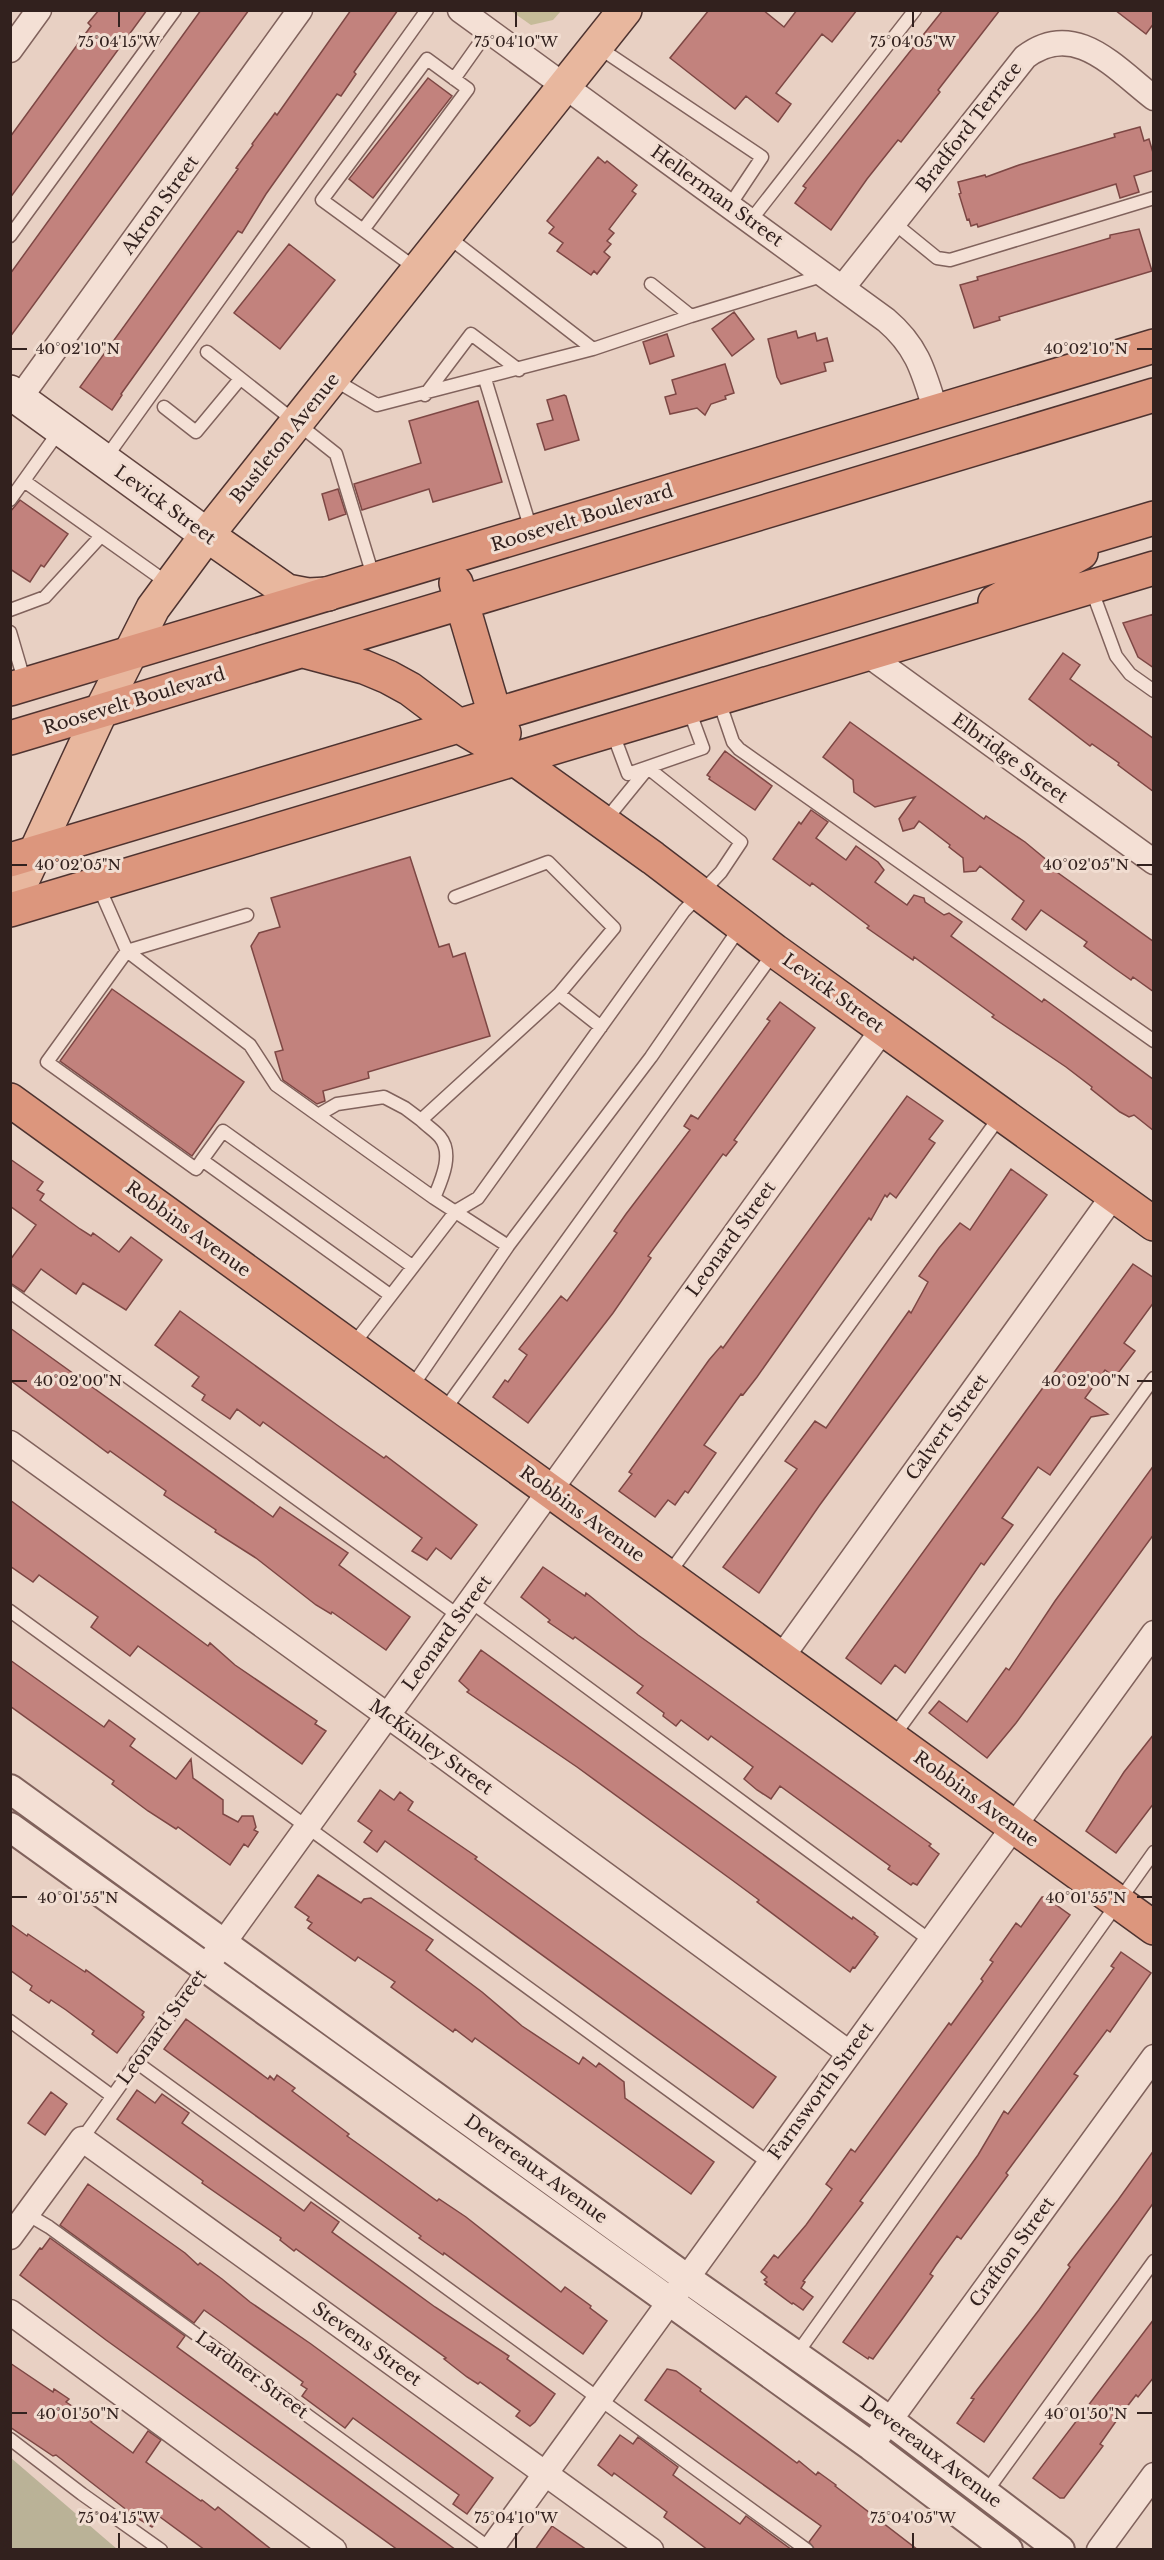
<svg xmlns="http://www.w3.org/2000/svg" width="1164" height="2560" font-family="'Libre Baskerville',serif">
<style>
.green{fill:#c5bb98}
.cemetery{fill:#bab297}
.building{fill:#c2827d;stroke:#7d4744;stroke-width:1.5}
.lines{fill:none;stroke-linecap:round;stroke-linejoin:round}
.service-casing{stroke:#80625c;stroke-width:15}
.minor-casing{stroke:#80625c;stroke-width:27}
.tertiary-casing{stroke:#80625c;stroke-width:32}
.secondary-casing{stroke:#62443f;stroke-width:36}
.primary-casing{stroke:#4e3330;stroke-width:36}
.trunk-casing{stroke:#4e3330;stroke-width:36}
.service{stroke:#f4e0d5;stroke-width:12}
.minor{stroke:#f4e0d5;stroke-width:24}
.tertiary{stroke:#f4e0d5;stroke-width:28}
.secondary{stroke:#f4e0d5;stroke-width:33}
.primary{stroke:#e8b79e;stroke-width:33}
.trunk{stroke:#dc967d;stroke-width:33}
.ticks{fill:none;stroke:#32211e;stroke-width:2}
.labels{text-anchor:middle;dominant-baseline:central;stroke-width:6;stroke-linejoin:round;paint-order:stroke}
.street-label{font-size:18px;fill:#32211e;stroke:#f1ddd1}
.ticks-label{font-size:15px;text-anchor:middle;fill:#32211e;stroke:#f1ddd1;stroke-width:6;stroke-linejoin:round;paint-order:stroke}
</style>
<rect width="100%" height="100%" fill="#e8d0c3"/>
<path class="green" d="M 511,11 L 561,11 L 553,20 L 531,25 Z"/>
<path class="cemetery" d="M 11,2458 L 117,2549 L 11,2549 Z"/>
<path class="building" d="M 99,10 L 147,10 L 10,198 L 10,137 L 91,26 L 88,23 Z
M 201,10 L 249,10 L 10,337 L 10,274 Z
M 351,10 L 398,10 L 354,72 L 356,74 L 341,96 L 337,94 L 266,194 L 242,233 L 238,231 L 121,394 L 122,395 L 112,410 L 80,387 L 238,169 L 236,168 L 253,145 L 252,144 L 275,113 L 277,115 Z
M 709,10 L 763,10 L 784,27 L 797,10 L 857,10 L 832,42 L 822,34 L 776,93 L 791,104 L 778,122 L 746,96 L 735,109 L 670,58 Z
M 943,10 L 1000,10 L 938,90 L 940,92 L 901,142 L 898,140 L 867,179 L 831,230 L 795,203 L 806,188 L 803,186 Z
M 1115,10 L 1154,10 L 1154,23 L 1146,34 Z
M 428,78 L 452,96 L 373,198 L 349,179 Z
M 1140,127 L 1144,141 L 1149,139 L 1154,156 L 1154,170 L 1134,176 L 1139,192 L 1120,198 L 1116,184 L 978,227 L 977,224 L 971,226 L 969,219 L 967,220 L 959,194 L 961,193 L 958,182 L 985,175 L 986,177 L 1019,165 L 1115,137 L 1114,134 Z
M 598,157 L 605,163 L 607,161 L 637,185 L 632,191 L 636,194 L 609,229 L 614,233 L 607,241 L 611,244 L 604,252 L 610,257 L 597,274 L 594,271 L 591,275 L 557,251 L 563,243 L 549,233 L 554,227 L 547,221 Z
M 1139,229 L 1152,271 L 999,317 L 1000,320 L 974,328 L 960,285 L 978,280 L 977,277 L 1110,238 L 1110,235 Z
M 289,244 L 335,280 L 280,349 L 234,313 Z
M 734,312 L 754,339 L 732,356 L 712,329 Z
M 796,331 L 798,338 L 815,333 L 817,341 L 827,338 L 833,361 L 824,363 L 826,371 L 781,384 L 777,377 L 768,339 Z
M 667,334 L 674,356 L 650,364 L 643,342 Z
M 725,364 L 734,393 L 725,396 L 726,399 L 711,404 L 705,415 L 697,408 L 670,414 L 665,397 L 676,394 L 672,380 Z
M 564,395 L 566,396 L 579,440 L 545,450 L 537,424 L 553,420 L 547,400 Z
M 478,401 L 502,482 L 433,502 L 429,489 L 362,510 L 354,484 L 421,463 L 409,421 Z
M 338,489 L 346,514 L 329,520 L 322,494 Z
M 20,500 L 68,534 L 44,567 L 41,565 L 30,582 L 10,569 L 10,512 Z
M 1154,614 L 1154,668 L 1138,657 L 1123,623 Z
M 1063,653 L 1080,665 L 1070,679 L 1154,739 L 1154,792 L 1118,765 L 1119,763 L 1092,744 L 1090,746 L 1029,699 Z
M 850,722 L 984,819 L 986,816 L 1025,842 L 1055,867 L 1054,870 L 1154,942 L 1154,992 L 1133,977 L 1131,980 L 1114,968 L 1084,946 L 1087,942 L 1041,910 L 1026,930 L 1012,919 L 1024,901 L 980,866 L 976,871 L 964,872 L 963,858 L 949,847 L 950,845 L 919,821 L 914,828 L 903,831 L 899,819 L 915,797 L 875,807 L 854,792 L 853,780 L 823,757 Z
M 725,751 L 772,786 L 755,810 L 709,779 L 710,777 L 707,775 Z
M 811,810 L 828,822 L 816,838 L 846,860 L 856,846 L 878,862 L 884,870 L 875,882 L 907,905 L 914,895 L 924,898 L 925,902 L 944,915 L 949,913 L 962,922 L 951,936 L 1042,1002 L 1044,999 L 1062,1012 L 1154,1080 L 1154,1131 L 1134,1115 L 1129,1117 L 1120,1112 L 1091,1089 L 1092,1087 L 1066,1067 L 992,1017 L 994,1015 L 914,957 L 913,960 L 867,928 L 869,926 L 812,883 L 810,886 L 773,859 L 799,822 L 801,824 Z
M 410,857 L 439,947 L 449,944 L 453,957 L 465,953 L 490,1036 L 368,1072 L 369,1078 L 323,1091 L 325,1101 L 317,1104 L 283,1080 L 275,1052 L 283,1050 L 251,946 L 259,933 L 280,927 L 271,898 Z
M 112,989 L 244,1082 L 192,1156 L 60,1061 Z
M 780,1002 L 815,1028 L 734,1140 L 737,1142 L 726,1156 L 723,1154 L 648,1256 L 651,1258 L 613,1313 L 528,1423 L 493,1397 L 505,1380 L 508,1382 L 527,1355 L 519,1349 L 561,1296 L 567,1301 L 617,1233 L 614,1231 L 626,1214 L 690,1130 L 684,1126 L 691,1115 L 698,1119 L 770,1021 L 767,1019 Z
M 907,1096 L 943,1121 L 929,1139 L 935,1143 L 896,1198 L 890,1193 L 887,1197 L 885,1195 L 871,1220 L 869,1218 L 757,1377 L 743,1395 L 741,1394 L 704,1445 L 716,1453 L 688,1493 L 685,1491 L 675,1505 L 668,1500 L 655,1517 L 619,1491 L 632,1474 L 629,1472 L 709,1360 L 721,1346 L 723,1348 Z
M 10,1159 L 43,1182 L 37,1190 L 44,1194 L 40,1200 L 80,1229 L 91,1236 L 93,1233 L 119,1252 L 131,1237 L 162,1260 L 126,1310 L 83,1283 L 76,1294 L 41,1269 L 24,1292 L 10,1283 L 10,1260 L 36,1225 L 10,1206 Z
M 1011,1169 L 1047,1195 L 819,1506 L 759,1593 L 723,1567 L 797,1469 L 785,1461 L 815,1421 L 826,1428 L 909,1311 L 911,1313 L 928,1282 L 919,1276 L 939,1248 L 960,1223 L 970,1230 Z
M 1133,1264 L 1154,1278 L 1154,1302 L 1124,1343 L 1135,1351 L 1115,1377 L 1105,1370 L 1085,1398 L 1108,1414 L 1091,1417 L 1050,1475 L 1038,1467 L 1002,1518 L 1013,1525 L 984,1565 L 981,1563 L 905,1673 L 895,1665 L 881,1684 L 846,1658 Z
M 180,1311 L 337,1425 L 384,1458 L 386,1456 L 477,1525 L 451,1559 L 436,1548 L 427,1560 L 412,1551 L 422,1538 L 263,1422 L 260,1426 L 237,1409 L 230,1419 L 202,1400 L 205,1395 L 192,1386 L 199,1377 L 155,1345 Z
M 10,1328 L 273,1517 L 280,1507 L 348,1553 L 339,1565 L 410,1617 L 386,1650 L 332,1612 L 331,1614 L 316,1605 L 256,1558 L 215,1532 L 216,1530 L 164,1495 L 166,1491 L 110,1451 L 108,1453 L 10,1380 Z
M 1154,1465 L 1154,1534 L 1016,1723 L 987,1758 L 929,1713 L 939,1701 L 967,1722 L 1006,1668 L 1009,1670 L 1055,1601 Z
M 10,1500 L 208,1646 L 210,1643 L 235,1665 L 317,1721 L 315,1724 L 326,1731 L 302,1764 L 138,1646 L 130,1656 L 91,1627 L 98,1617 L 39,1575 L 33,1582 L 10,1566 Z
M 543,1567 L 585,1596 L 586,1593 L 590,1596 L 638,1635 L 931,1844 L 929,1846 L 939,1854 L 917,1885 L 913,1883 L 911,1885 L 888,1869 L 890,1866 L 780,1786 L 771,1799 L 757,1790 L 744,1779 L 753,1767 L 711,1736 L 708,1740 L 681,1720 L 676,1726 L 663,1716 L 664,1713 L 637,1693 L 643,1686 L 575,1637 L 573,1639 L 548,1622 L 550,1620 L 521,1597 Z
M 481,1650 L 852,1919 L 853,1917 L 875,1933 L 874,1934 L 878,1937 L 855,1968 L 853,1967 L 850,1972 L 757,1902 L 759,1900 L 732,1880 L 577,1767 L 467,1692 L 469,1690 L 459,1681 Z
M 10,1660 L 104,1727 L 109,1720 L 135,1739 L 130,1746 L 176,1779 L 191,1759 L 193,1778 L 223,1800 L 223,1814 L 238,1822 L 242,1816 L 253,1816 L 256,1827 L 254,1830 L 258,1832 L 248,1847 L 244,1844 L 230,1865 L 178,1827 L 176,1829 L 148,1811 L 112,1784 L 114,1781 L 10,1706 Z
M 1154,1734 L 1154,1803 L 1116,1853 L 1086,1831 L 1124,1772 Z
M 380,1790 L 394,1800 L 400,1792 L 413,1802 L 408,1810 L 477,1857 L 475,1859 L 776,2077 L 753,2108 L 385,1841 L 377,1852 L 364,1842 L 372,1831 L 358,1821 Z
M 318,1875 L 361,1903 L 364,1899 L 371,1898 L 433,1940 L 426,1950 L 482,1992 L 522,2026 L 579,2064 L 583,2057 L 596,2067 L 599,2063 L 624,2082 L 625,2098 L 714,2162 L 691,2194 L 475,2038 L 472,2042 L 455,2029 L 453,2032 L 391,1987 L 395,1982 L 358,1957 L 355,1961 L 308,1928 L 312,1923 L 307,1920 L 309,1917 L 295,1907 Z
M 1042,1897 L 1045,1897 L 1070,1915 L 875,2181 L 860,2201 L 863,2203 L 803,2281 L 805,2282 L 801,2288 L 813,2297 L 803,2310 L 793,2303 L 792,2304 L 765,2284 L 767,2282 L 764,2280 L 767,2277 L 761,2272 L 774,2255 L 778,2258 L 806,2225 L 832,2189 L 826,2184 L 851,2149 L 855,2152 L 949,2023 L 951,2025 L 983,1981 L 981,1979 L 993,1962 L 990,1960 L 1016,1923 L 1021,1927 Z
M 10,1924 L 27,1936 L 28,1934 L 85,1972 L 86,1970 L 144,2012 L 142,2015 L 144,2017 L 117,2053 L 92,2034 L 94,2031 L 66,2010 L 51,2000 L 49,2003 L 30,1990 L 32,1986 L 10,1970 Z
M 1121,1952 L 1151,1973 L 1110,2032 L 1107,2030 L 1081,2065 L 1074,2074 L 1078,2076 L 1006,2173 L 1008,2175 L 961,2239 L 957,2236 L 936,2265 L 930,2274 L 933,2276 L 903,2318 L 873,2359 L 869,2357 L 868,2359 L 843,2342 L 978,2155 L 1004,2111 L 1008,2114 L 1114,1968 L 1111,1966 Z
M 186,2019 L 268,2079 L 270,2076 L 274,2080 L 277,2075 L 295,2088 L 292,2091 L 349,2134 L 347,2136 L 361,2146 L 437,2201 L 439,2199 L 466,2217 L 561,2292 L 565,2287 L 591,2306 L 590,2308 L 607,2321 L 583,2354 L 444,2253 L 443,2255 L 419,2238 L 421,2236 L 164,2049 Z
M 137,2090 L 155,2103 L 162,2094 L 189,2113 L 182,2123 L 304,2211 L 311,2202 L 339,2222 L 332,2232 L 435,2307 L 509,2356 L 507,2359 L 555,2394 L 535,2422 L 530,2426 L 516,2416 L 520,2411 L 480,2382 L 478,2384 L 467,2377 L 444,2359 L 446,2358 L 296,2249 L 294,2251 L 280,2240 L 281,2238 L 202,2183 L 203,2181 L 117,2119 Z
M 51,2092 L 67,2104 L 45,2135 L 28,2123 Z
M 1154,2150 L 1154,2202 L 984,2442 L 957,2423 L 974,2399 L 971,2398 L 977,2390 L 1039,2310 L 1070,2267 L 1068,2265 L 1118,2200 Z
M 88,2184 L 185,2253 L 198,2265 L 200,2263 L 222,2279 L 250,2302 L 311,2344 L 493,2478 L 467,2514 L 453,2504 L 459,2495 L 353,2418 L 345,2428 L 302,2396 L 307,2389 L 301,2385 L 303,2382 L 218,2320 L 204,2310 L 194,2323 L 60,2225 Z
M 50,2238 L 185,2336 L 177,2347 L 456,2550 L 398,2550 L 106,2340 L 20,2275 L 40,2248 L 42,2249 Z
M 1154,2319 L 1154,2377 L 1138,2397 L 1136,2395 L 1119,2417 L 1100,2444 L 1103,2446 L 1064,2498 L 1060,2498 L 1033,2478 Z
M 10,2363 L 53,2392 L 54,2389 L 69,2399 L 66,2402 L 93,2420 L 91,2422 L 133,2453 L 148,2431 L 161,2440 L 146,2462 L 201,2501 L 202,2500 L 215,2510 L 218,2507 L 272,2550 L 205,2550 L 160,2517 L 152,2527 L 137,2518 L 56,2455 L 53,2456 L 10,2427 Z
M 667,2369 L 676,2371 L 701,2389 L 700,2391 L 797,2463 L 799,2461 L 816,2475 L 818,2472 L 836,2485 L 835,2486 L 918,2550 L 815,2550 L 809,2542 L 821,2526 L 645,2400 Z
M 620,2435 L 633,2444 L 638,2437 L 678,2467 L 673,2475 L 740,2524 L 746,2516 L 792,2550 L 708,2550 L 664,2517 L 667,2512 L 614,2473 L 612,2476 L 598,2465 Z
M 552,2526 L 587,2550 L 535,2550 Z"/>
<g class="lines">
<defs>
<path id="service" d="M 598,47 L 762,157 L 730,205
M 454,79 L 488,31
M 751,220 L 915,10
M 894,223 L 937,258 L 950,260 L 1154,198
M 363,230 L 468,89 L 427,59 L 322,200 L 418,270
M 10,236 L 175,10
M 447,236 L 593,349
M 651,284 L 691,316
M 207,352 L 336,454 L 374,579
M 333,379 L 377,405 L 593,349 L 691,316 L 825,275
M 485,379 L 532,533
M 425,395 L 471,334 L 519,370
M 164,407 L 196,432 L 240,379
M 105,459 L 427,10
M 24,481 L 169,584
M 10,500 L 60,430
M 1091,588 L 1116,656 L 1130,674 L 1154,691
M 10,610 L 45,597 L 101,536
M 10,632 L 25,683
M 719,701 L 733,742 L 739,749 L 1154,1041
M 612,731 L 628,774 L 703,748 L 688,707
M 98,885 L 127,951 L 250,1045 L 276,1085 L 434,1198 L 508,1246
M 455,897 L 548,862 L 614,928 L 559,994
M 247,915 L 127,951 L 47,1062 L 196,1169 L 202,1160 L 390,1295
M 318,1115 L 337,1104 L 384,1097 L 405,1108 L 421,1120
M 202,1160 L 223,1131 L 412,1266
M 434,1198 C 441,1181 454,1154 440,1137 C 435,1131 427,1126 421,1120 L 559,994 L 601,1027
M 10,1292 L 459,1616
M 352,1346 L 456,1211 L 478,1198 L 684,911 L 721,872 L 741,842 L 648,768 L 604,822
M 411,1388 L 508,1246 L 651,1057 L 741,926
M 443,1412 L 775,951
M 668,1575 L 1001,1115
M 470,1601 L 931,1941
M 10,1611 L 769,2163
M 893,1737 L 1154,1378
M 10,2021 L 112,2096
M 136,2062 L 807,2550
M 82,2139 L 205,1967
M 27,2214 L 49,2227 L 492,2550
M 796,2355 L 1154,1852
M 10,2439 L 82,2494 L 161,2550
M 986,2492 L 1154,2261"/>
<path id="minor" d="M 460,10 L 886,320 C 918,347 924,373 936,412
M 10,50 L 39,10
M 843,287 L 1025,57 C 1075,19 1115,68 1154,98
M 19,399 L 300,10
M 867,654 L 1154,862
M 10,1443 L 409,1731 L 849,2053
M 781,1658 L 1113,1196
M 206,1967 L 883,1029
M 10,2237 L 82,2139 L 651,2550
M 10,2312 L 334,2550
M 871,2446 L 1154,2057
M 490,2550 L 1154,1633
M 1099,2550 L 1154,2475"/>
<path id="tertiary" d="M 10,1789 L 686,2278 L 890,2421 L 1060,2550
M 10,1827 L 871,2446 L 1008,2550"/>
<path id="secondary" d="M 10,392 L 207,535"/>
<path id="primary" d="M 207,535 L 287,591 L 308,595 L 328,594
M 10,907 L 101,711 L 153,608 L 207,535 L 625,10"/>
<path id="trunk" d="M 456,583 L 495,715 L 504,733
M 995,602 L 1081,553
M 304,651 L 364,667 L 388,677 L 410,689 L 459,726 L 515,759 L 653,858 L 775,951 L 1154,1224
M 10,689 L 1154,346
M 10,738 L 1154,395
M 10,860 L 1154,518
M 10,910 L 1154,568
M 10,1100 L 1154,1928"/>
</defs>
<use href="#service" class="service-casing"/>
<use href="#minor" class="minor-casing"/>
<use href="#tertiary" class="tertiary-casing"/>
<use href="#secondary" class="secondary-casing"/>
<use href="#primary" class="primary-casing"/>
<use href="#trunk" class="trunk-casing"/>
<use href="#service" class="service"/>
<use href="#minor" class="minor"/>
<use href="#tertiary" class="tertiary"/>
<use href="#secondary" class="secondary"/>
<use href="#primary" class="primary"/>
<use href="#trunk" class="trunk"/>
</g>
<path class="ticks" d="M 119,12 L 119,27M 516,12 L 516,27M 913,12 L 913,27M 12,349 L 27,349M 1137,349 L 1152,349M 12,865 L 27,865M 1137,865 L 1152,865M 12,1381 L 27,1381M 1137,1381 L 1152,1381M 12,1897 L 27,1897M 1137,1897 L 1152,1897M 12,2413 L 27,2413M 1137,2413 L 1152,2413M 119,2533 L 119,2548M 516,2533 L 516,2548M 913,2533 L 913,2548"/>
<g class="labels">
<g class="street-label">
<text transform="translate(969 127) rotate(-52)">Bradford Terrace</text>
<text transform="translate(717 196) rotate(36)">Hellerman Street</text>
<text transform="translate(160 205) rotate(-54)">Akron Street</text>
<text transform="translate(285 438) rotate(-51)">Bustleton Avenue</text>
<text transform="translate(165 505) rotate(36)">Levick Street</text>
<text transform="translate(582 518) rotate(-17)">Roosevelt Boulevard</text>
<text transform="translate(134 701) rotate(-17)">Roosevelt Boulevard</text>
<text transform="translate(1010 758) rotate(36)">Elbridge Street</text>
<text transform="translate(833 993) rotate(36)">Levick Street</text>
<text transform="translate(188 1229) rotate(36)">Robbins Avenue</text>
<text transform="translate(731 1239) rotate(-54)">Leonard Street</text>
<text transform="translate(947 1427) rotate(-54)">Calvert Street</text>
<text transform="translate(582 1514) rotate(36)">Robbins Avenue</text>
<text transform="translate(447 1633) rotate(-54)">Leonard Street</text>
<text transform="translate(431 1747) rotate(36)">McKinley Street</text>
<text transform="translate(976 1799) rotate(36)">Robbins Avenue</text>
<text transform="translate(162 2027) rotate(-54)">Leonard Street</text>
<text transform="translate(821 2091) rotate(-54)">Farnsworth Street</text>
<text transform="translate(536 2169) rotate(36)">Devereaux Avenue</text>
<text transform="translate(1012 2252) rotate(-54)">Crafton Street</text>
<text transform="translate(367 2344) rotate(36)">Stevens Street</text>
<text transform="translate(252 2375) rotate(36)">Lardner Street</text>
<text transform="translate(931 2452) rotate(37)">Devereaux Avenue</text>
</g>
</g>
<g class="ticks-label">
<text x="119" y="47">75°04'15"W</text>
<text x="516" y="47">75°04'10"W</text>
<text x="913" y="47">75°04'05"W</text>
<text x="78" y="354">40°02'10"N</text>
<text x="1086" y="354">40°02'10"N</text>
<text x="78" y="870">40°02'05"N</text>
<text x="1086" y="870">40°02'05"N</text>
<text x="78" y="1386">40°02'00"N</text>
<text x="1086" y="1386">40°02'00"N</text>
<text x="78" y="1903">40°01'55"N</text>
<text x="1086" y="1903">40°01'55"N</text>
<text x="78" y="2419">40°01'50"N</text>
<text x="1086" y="2419">40°01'50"N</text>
<text x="119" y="2523">75°04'15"W</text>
<text x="516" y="2523">75°04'10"W</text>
<text x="913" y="2523">75°04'05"W</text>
</g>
<rect width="1164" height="2560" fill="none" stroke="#32211e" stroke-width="24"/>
</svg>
